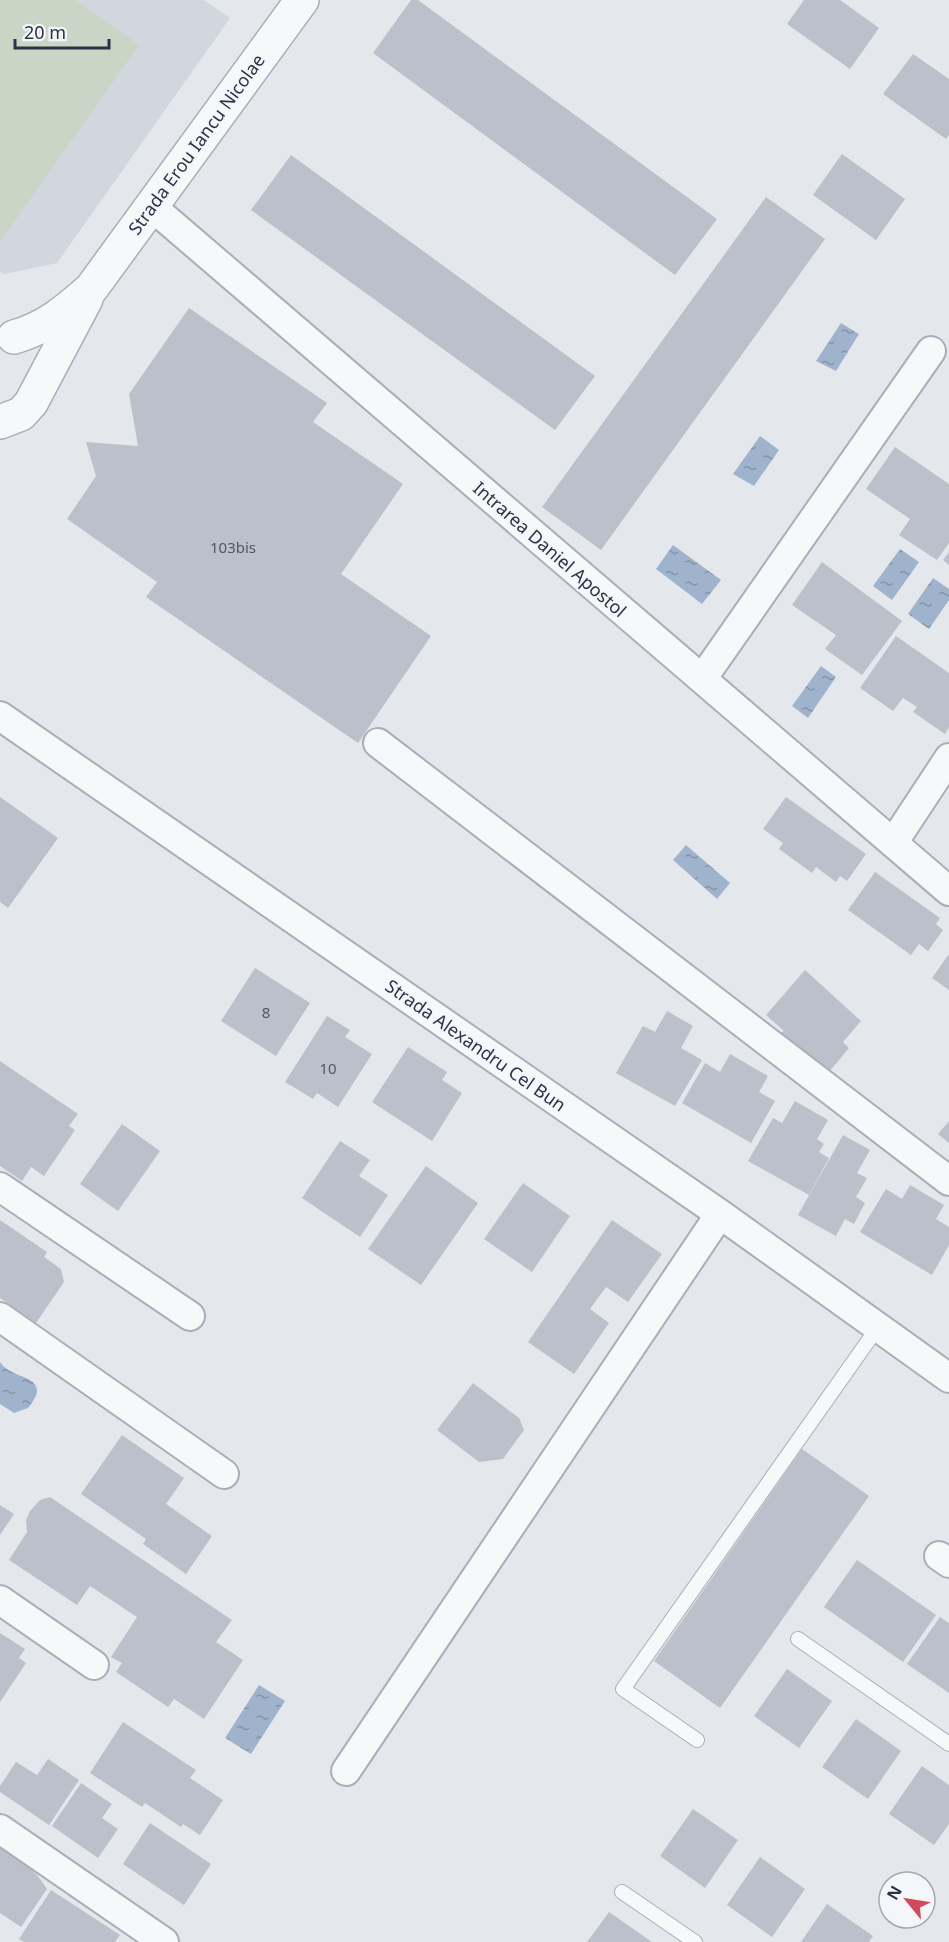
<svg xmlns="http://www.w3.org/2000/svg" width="949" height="1942" font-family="'Noto Sans',sans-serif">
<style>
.built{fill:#d2d6de}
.grass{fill:#c9d6c5}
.water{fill:url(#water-ripples)}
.building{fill:#bbc0ca}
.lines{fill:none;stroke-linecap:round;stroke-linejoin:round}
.service-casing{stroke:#a9aeb7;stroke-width:16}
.minor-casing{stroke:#a9aeb7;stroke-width:32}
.tertiary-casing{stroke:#a9aeb7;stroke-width:36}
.service{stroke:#f7f8fa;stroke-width:14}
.minor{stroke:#f7f8fa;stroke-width:28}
.tertiary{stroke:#f7f8fa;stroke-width:33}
.labels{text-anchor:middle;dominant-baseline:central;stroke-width:4.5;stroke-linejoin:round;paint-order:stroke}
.number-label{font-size:15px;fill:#4f5766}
.street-label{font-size:18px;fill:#2b3445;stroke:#f4f6f9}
</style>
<defs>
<pattern id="water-ripples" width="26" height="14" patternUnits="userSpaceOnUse" patternTransform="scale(1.5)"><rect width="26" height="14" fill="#9fb4cc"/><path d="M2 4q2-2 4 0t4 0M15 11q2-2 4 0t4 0" fill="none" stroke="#8293a7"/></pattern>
</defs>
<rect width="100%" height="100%" fill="#e4e7ec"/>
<path class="built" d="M 0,0 L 204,0 L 230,18 L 57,263 L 4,274 L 0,271 Z"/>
<path class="grass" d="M 0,0 L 76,0 L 139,45 L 0,242 Z"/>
<path class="water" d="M 841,323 L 859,334 L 836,371 L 816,361 Z
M 760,436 L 779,450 L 754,486 L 733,474 Z
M 673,545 L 721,580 L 702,604 L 656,569 Z
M 900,549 L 919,562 L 892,600 L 873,586 Z
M 933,578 L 949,589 L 949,600 L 929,629 L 908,614 Z
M 821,666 L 836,677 L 808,718 L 792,706 Z
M 686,845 L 730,883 L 717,899 L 673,860 Z
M 0,1362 C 11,1381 56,1374 28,1408 L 14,1413 L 0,1404 Z
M 259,1685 L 285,1701 L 251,1754 L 225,1738 Z"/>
<path class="building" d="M 411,0 L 418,0 L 717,219 L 675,275 L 373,53 Z
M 804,0 L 840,0 L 879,28 L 850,69 L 787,24 Z
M 913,54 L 949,79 L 949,135 L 946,139 L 883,94 Z
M 842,154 L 905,199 L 876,240 L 813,195 Z
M 291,155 L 595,376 L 555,430 L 251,210 Z
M 766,197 L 825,239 L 601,550 L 542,507 Z
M 189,308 L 327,403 L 313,422 L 403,484 L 341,574 L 431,636 L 358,743 L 146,597 L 157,582 L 67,519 L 96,476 L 86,442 L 138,446 L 129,394 Z
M 895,447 L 949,484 L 949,543 L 937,560 L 899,535 L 910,519 L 866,489 Z
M 949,552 L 949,565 L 943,560 Z
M 822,562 L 902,621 L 862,675 L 825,649 L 836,635 L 792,605 Z
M 896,636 L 949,673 L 949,727 L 945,734 L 913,712 L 917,707 L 903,698 L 893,711 L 860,688 Z
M 0,797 L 58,838 L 8,908 L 0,902 Z
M 786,797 L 866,854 L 847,881 L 840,876 L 836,882 L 816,867 L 812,873 L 779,849 L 783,843 L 763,829 Z
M 875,872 L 940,918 L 936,924 L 943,930 L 928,951 L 919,944 L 911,955 L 848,910 Z
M 949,954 L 949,990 L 932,978 Z
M 255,968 L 310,1003 L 276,1056 L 221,1021 Z
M 805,970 L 861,1021 L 843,1042 L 849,1048 L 829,1072 L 811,1056 L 807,1058 L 780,1034 L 784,1031 L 766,1015 Z
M 667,1011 L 693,1026 L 681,1048 L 702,1060 L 675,1106 L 616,1073 L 643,1026 L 655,1032 Z
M 327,1016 L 350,1030 L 345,1037 L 372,1054 L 338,1107 L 317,1093 L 313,1099 L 285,1082 Z
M 408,1047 L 447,1072 L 442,1080 L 462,1093 L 432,1141 L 372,1102 Z
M 730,1054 L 768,1076 L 759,1092 L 775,1101 L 751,1143 L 682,1103 L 705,1063 L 720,1072 Z
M 0,1061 L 78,1114 L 69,1126 L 75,1130 L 44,1176 L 31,1167 L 22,1181 L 0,1166 Z
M 795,1101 L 828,1120 L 817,1139 L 824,1144 L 819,1152 L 829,1158 L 809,1195 L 748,1161 L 773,1118 L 782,1123 Z
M 949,1121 L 949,1143 L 938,1134 Z
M 122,1124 L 160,1151 L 118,1211 L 80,1184 Z
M 843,1135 L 870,1150 L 857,1173 L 867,1178 L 856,1197 L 865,1203 L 854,1224 L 845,1219 L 836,1236 L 798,1215 Z
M 340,1141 L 370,1160 L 359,1176 L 388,1195 L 360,1237 L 302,1198 Z
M 426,1166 L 478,1203 L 421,1285 L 368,1249 Z
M 523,1183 L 570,1216 L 532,1272 L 484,1239 Z
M 910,1185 L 944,1205 L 936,1219 L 949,1227 L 949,1245 L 932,1275 L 860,1232 L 886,1189 L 902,1199 Z
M 0,1220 L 47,1252 L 44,1257 L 61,1269 L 64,1282 L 36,1323 L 0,1298 Z
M 612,1220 L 662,1254 L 628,1302 L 606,1287 L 590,1309 L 609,1323 L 574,1374 L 528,1342 Z
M 473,1383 L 519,1418 L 524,1430 L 503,1459 L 479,1462 L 437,1430 Z
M 122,1435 L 184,1478 L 166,1504 L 212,1536 L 186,1574 L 143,1544 L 146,1539 L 81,1494 Z
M 802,1449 L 869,1496 L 720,1708 L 654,1661 Z
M 50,1497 L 232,1620 L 216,1642 L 243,1660 L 204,1719 L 174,1699 L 168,1707 L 116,1672 L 122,1663 L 111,1657 L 137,1617 L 90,1586 L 77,1605 L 9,1560 L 27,1532 L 26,1520 L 30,1511 L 40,1500 Z
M 0,1505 L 14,1514 L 0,1535 Z
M 857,1560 L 936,1615 L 903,1662 L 824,1607 Z
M 940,1617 L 949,1623 L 949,1693 L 907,1664 Z
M 0,1633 L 25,1649 L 19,1658 L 26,1663 L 0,1702 Z
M 787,1669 L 832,1701 L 799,1748 L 754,1716 Z
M 856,1719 L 901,1751 L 868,1799 L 822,1767 Z
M 123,1722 L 196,1770 L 190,1778 L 223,1800 L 200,1835 L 183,1824 L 181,1827 L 145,1803 L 142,1807 L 90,1773 Z
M 48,1759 L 79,1780 L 49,1825 L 0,1792 L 0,1786 L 16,1762 L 37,1775 Z
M 922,1766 L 949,1785 L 949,1824 L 934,1845 L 889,1814 Z
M 81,1783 L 112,1804 L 102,1818 L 118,1829 L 98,1858 L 52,1826 Z
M 693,1809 L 738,1840 L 705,1888 L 660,1856 Z
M 150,1823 L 211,1864 L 184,1905 L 123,1864 Z
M 0,1842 L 37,1875 L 47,1889 L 21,1927 L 0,1913 Z
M 760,1857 L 805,1889 L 772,1937 L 727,1905 Z
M 51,1890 L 120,1935 L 115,1942 L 24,1942 L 19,1939 Z
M 827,1904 L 873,1936 L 869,1942 L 801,1942 Z
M 609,1912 L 652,1942 L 587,1942 Z"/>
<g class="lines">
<defs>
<path id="service" d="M 798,1639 L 949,1744
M 697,1740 L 623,1689 L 878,1327
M 622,1892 L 695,1942"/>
<path id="minor" d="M 151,206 L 949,891
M 702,679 L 931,351
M 0,716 L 720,1214 L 949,1378
M 378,743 L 949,1181
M 893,843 L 949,758
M 0,1187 L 190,1316
M 0,1317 L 224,1474
M 939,1556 L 949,1563
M 0,1600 L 94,1665
M 346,1771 L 720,1214
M 0,1829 L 164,1942"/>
<path id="tertiary" d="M 14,337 C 46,328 66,311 91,289 L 302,0
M 0,422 L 21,414 L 31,403 L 86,299"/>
</defs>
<use href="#service" class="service-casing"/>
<use href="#minor" class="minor-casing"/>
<use href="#tertiary" class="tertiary-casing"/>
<use href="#service" class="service"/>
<use href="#minor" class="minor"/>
<use href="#tertiary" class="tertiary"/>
</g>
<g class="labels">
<g class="number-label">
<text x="233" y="547">103bis</text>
<text x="266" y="1012">8</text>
<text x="328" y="1068">10</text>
</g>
<g class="street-label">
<text transform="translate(196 144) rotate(-54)">Strada Erou Iancu Nicolae</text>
<text transform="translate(550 549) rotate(41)">Intrarea Daniel Apostol</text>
<text transform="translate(476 1045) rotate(35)">Strada Alexandru Cel Bun</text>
</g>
</g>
<g transform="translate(907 1900) rotate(300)"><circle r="28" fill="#f4f6f9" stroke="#a4a8b1" stroke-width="1.5"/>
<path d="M0-4.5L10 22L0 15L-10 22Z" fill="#d1495b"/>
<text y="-9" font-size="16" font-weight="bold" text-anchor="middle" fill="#2b3445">N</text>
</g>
<path d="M15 39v9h94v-9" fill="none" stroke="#2b3445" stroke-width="3"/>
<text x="24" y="39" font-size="18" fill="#2b3445" stroke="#f4f6f9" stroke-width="4.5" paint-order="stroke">20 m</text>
</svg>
